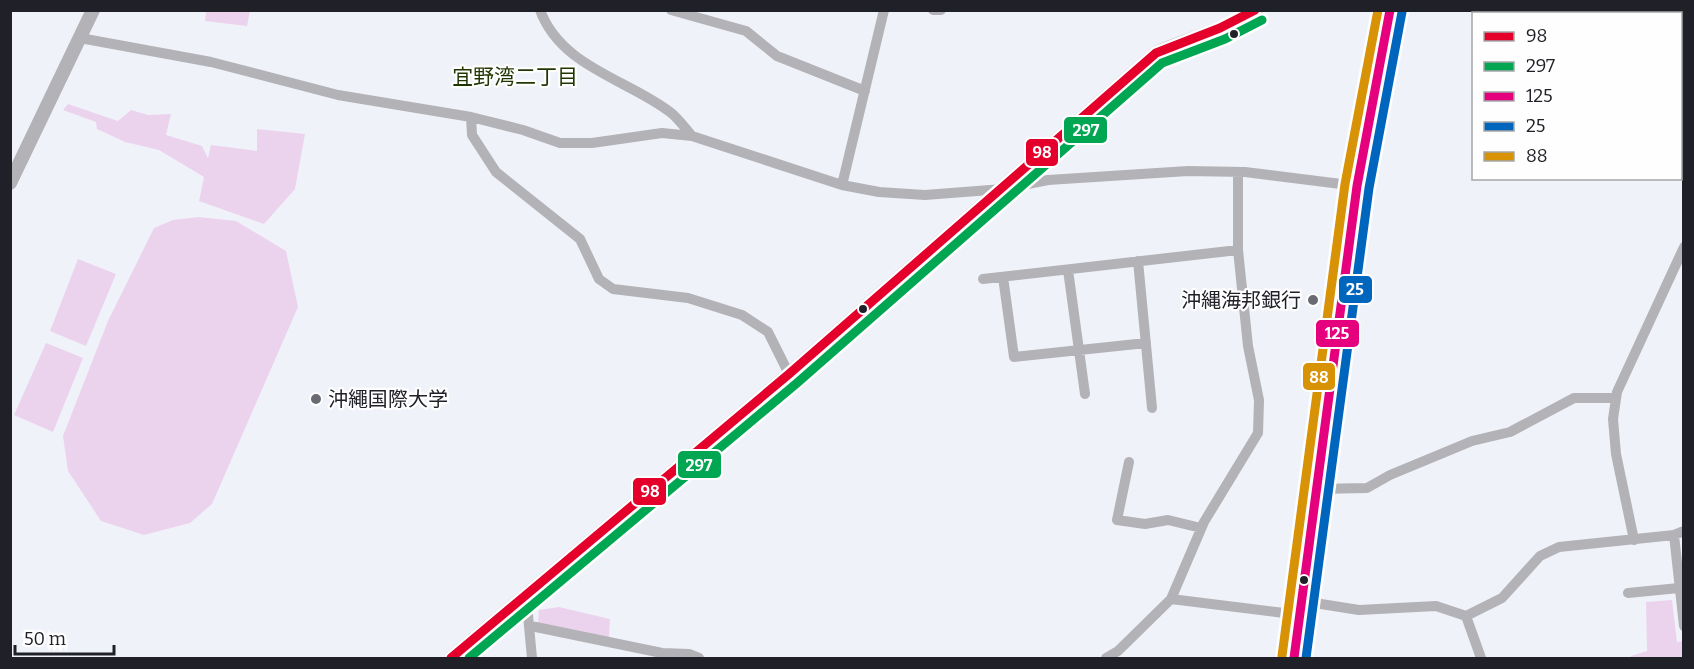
<svg xmlns="http://www.w3.org/2000/svg" width="1694" height="669" font-family="Bitter,'Noto Sans JP',serif">
<style>
.green{fill:#ebd3ee}
.lines{fill:none;stroke-linecap:round;stroke-linejoin:round}
.minor{stroke:#b3b2b7;stroke-width:10}
.tertiary{stroke:#b3b2b7;stroke-width:14}
.secondary{stroke:#b2b2b6;stroke-width:15}
.trunk{stroke:#b2b4b8;stroke-width:18}
.bus-1-casing{stroke:#fefefe;stroke-width:14}
.bus-2-casing{stroke:#fefefe;stroke-width:14}
.bus-3-casing{stroke:#fefefe;stroke-width:14}
.bus-4-casing{stroke:#fefefe;stroke-width:14}
.bus-5-casing{stroke:#fefefe;stroke-width:14}
.bus-1{stroke:#e4002b;stroke-width:9}
.bus-2{stroke:#00a651;stroke-width:9}
.bus-3{stroke:#e5007d;stroke-width:9}
.bus-4{stroke:#0065bd;stroke-width:9}
.bus-5{stroke:#d79206;stroke-width:9}
.bus-dot{fill:#202128;stroke:#fefefe;stroke-width:2}
.poi-dot{fill:#696a72;stroke:#fefefe;stroke-width:2}
.labels{text-anchor:middle;dominant-baseline:central;stroke-width:4.5;stroke-linejoin:round;paint-order:stroke}
.poi-label{font-size:20px;fill:#202128;stroke:#fefefe;text-anchor:end}
.neighbourhood-label{font-size:21px;fill:#1f3603;stroke:#fefefe}
.line-badge{stroke:#fefefe;stroke-width:2}
.badge-label{font-size:16px;text-anchor:middle;font-weight:bold;fill:#fff}
</style>
<rect width="100%" height="100%" fill="#f0f2fa"/>
<path class="green" d="M 206,11 L 250,11 L 247,26 L 205,21 Z
M 68,104 L 118,121 L 131,110 L 148,115 L 171,114 L 166,135 L 202,146 L 208,158 L 211,145 L 257,151 L 257,129 L 305,134 L 295,189 L 264,224 L 199,201 L 204,177 L 159,150 L 125,142 L 97,129 L 96,122 L 63,110 Z
M 199,217 L 236,221 L 286,251 L 298,307 L 212,504 L 190,523 L 144,535 L 101,521 L 68,471 L 63,436 L 108,321 L 154,228 L 173,220 Z
M 78,259 L 116,274 L 86,346 L 50,331 Z
M 46,343 L 83,358 L 53,432 L 14,415 Z
M 1672,600 L 1677,642 L 1683,641 L 1683,658 L 1631,658 L 1631,656 L 1647,651 L 1646,602 Z
M 559,607 L 610,619 L 609,638 L 538,624 L 539,610 Z"/>
<g class="lines">
<path class="minor" d="M 540,10 C 561,67 627,79 670,112 C 678,118 685,128 692,136
M 671,10 L 746,31 L 777,56 L 865,91
M 933,10 L 941,10
M 80,38 L 211,62 L 338,95 L 471,117 L 523,130 L 560,143 L 592,143 L 662,133 L 692,136 L 842,185 L 879,192 L 925,195 L 1003,189 L 1048,180 L 1188,171 L 1245,172 L 1357,186
M 471,117 L 472,135 L 496,172 L 580,239 L 599,279 L 613,289 L 688,298 L 742,315 L 768,332 L 789,374
M 842,185 L 884,10
M 1138,261 L 1152,408
M 1068,270 L 1085,394
M 1003,277 L 1014,357 L 1146,343
M 983,279 L 1238,250
M 1129,462 L 1117,520 L 1145,524 L 1168,520 L 1201,528
M 1316,489 L 1367,488 L 1390,475 L 1472,441 L 1510,432 L 1574,398 L 1616,398
M 1674,535 L 1684,626
M 1634,540 L 1616,454 L 1613,419 L 1617,392 L 1684,247
M 1628,593 L 1679,588
M 526,594 L 532,658
M 1171,599 L 1284,613 L 1301,610
M 1302,601 L 1359,610 L 1436,606 L 1466,616 L 1502,598 L 1540,556 L 1559,547 L 1674,535 L 1684,531
M 1466,616 L 1481,658
M 531,626 L 662,653 L 689,654 L 699,658
M 1106,658 L 1118,651 L 1171,599 L 1204,522 L 1258,433 L 1259,400 L 1248,346 L 1238,250 L 1238,172"/>
<path class="tertiary" d="M 10,183 L 93,10
M 451,658 L 789,374 L 1156,53 C 1189,38 1226,30 1256,10"/>
<path class="secondary" d="M 1510,10 L 1513,14
M 1680,163 L 1684,164"/>
<path class="trunk" d="M 1294,658 L 1357,186 L 1390,10"/>
<defs>
<path id="bus-1" d="M 451,658 L 789,374 L 1156,53 L 1220,28 L 1255,10"/>
<path id="bus-2" d="M 469,658 L 797,383 L 1162,63 L 1225,39 L 1262,20"/>
<path id="bus-3" d="M 1294,658 L 1357,186 L 1390,10"/>
<path id="bus-4" d="M 1306,658 L 1369,188 L 1402,12"/>
<path id="bus-5" d="M 1282,656 L 1345,184 L 1378,10"/>
</defs>
<use href="#bus-1" class="bus-1-casing"/>
<use href="#bus-2" class="bus-2-casing"/>
<use href="#bus-3" class="bus-3-casing"/>
<use href="#bus-4" class="bus-4-casing"/>
<use href="#bus-5" class="bus-5-casing"/>
<use href="#bus-1" class="bus-1"/>
<use href="#bus-2" class="bus-2"/>
<use href="#bus-3" class="bus-3"/>
<use href="#bus-4" class="bus-4"/>
<use href="#bus-5" class="bus-5"/>
</g>
<g class="bus-dot">
<circle cx="1234" cy="34" r="5"/>
<circle cx="863" cy="309" r="5"/>
<circle cx="1304" cy="580" r="5"/>
</g>
<g class="poi-dot">
<circle cx="1313" cy="300" r="6"/>
<circle cx="316" cy="399" r="6"/>
</g>
<g class="labels">
<g class="poi-label">
<text x="1301" y="300">沖縄海邦銀行</text>
<text x="328" y="399" text-anchor="start">沖繩国際大学</text>
</g>
<g class="neighbourhood-label">
<text x="515" y="77">宜野湾二丁目</text>
</g>
</g>
<g class="line-badge">
<rect x="1063" y="116" width="45" height="28" rx="6" fill="#00a651"/>
<rect x="1025" y="138" width="34" height="29" rx="6" fill="#e4002b"/>
<rect x="1338" y="275" width="35" height="29" rx="6" fill="#0065bd"/>
<rect x="1315" y="319" width="45" height="29" rx="6" fill="#e5007d"/>
<rect x="1302" y="362" width="34" height="29" rx="6" fill="#d79206"/>
<rect x="677" y="450" width="45" height="29" rx="6" fill="#00a651"/>
<rect x="632" y="477" width="35" height="29" rx="6" fill="#e4002b"/>
</g>
<g class="badge-label">
<text x="1086" y="136">297</text>
<text x="1042" y="158">98</text>
<text x="1355" y="295">25</text>
<text x="1337" y="339">125</text>
<text x="1319" y="383">88</text>
<text x="699" y="471">297</text>
<text x="650" y="497">98</text>
</g>
<rect width="1694" height="669" fill="none" stroke="#202128" stroke-width="24"/>
<rect x="1472" y="12" width="210" height="168" fill="#fefefe" stroke="#a5a6a8" stroke-width="1.5"/>
<rect x="1484" y="32" width="30" height="9" fill="#e4002b" stroke="#a5a6a8" stroke-width="1.5"/>
<text x="1526" y="42" font-size="18" fill="#202128">98</text>
<rect x="1484" y="62" width="30" height="9" fill="#00a651" stroke="#a5a6a8" stroke-width="1.5"/>
<text x="1526" y="72" font-size="18" fill="#202128">297</text>
<rect x="1484" y="92" width="30" height="9" fill="#e5007d" stroke="#a5a6a8" stroke-width="1.5"/>
<text x="1526" y="102" font-size="18" fill="#202128">125</text>
<rect x="1484" y="122" width="30" height="9" fill="#0065bd" stroke="#a5a6a8" stroke-width="1.5"/>
<text x="1526" y="132" font-size="18" fill="#202128">25</text>
<rect x="1484" y="152" width="30" height="9" fill="#d79206" stroke="#a5a6a8" stroke-width="1.5"/>
<text x="1526" y="162" font-size="18" fill="#202128">88</text>
<path d="M15 645v9h99v-9" fill="none" stroke="#202128" stroke-width="3"/>
<text x="24" y="645" font-size="18" fill="#202128" stroke="#fefefe" stroke-width="4.5" paint-order="stroke">50 m</text>
</svg>
